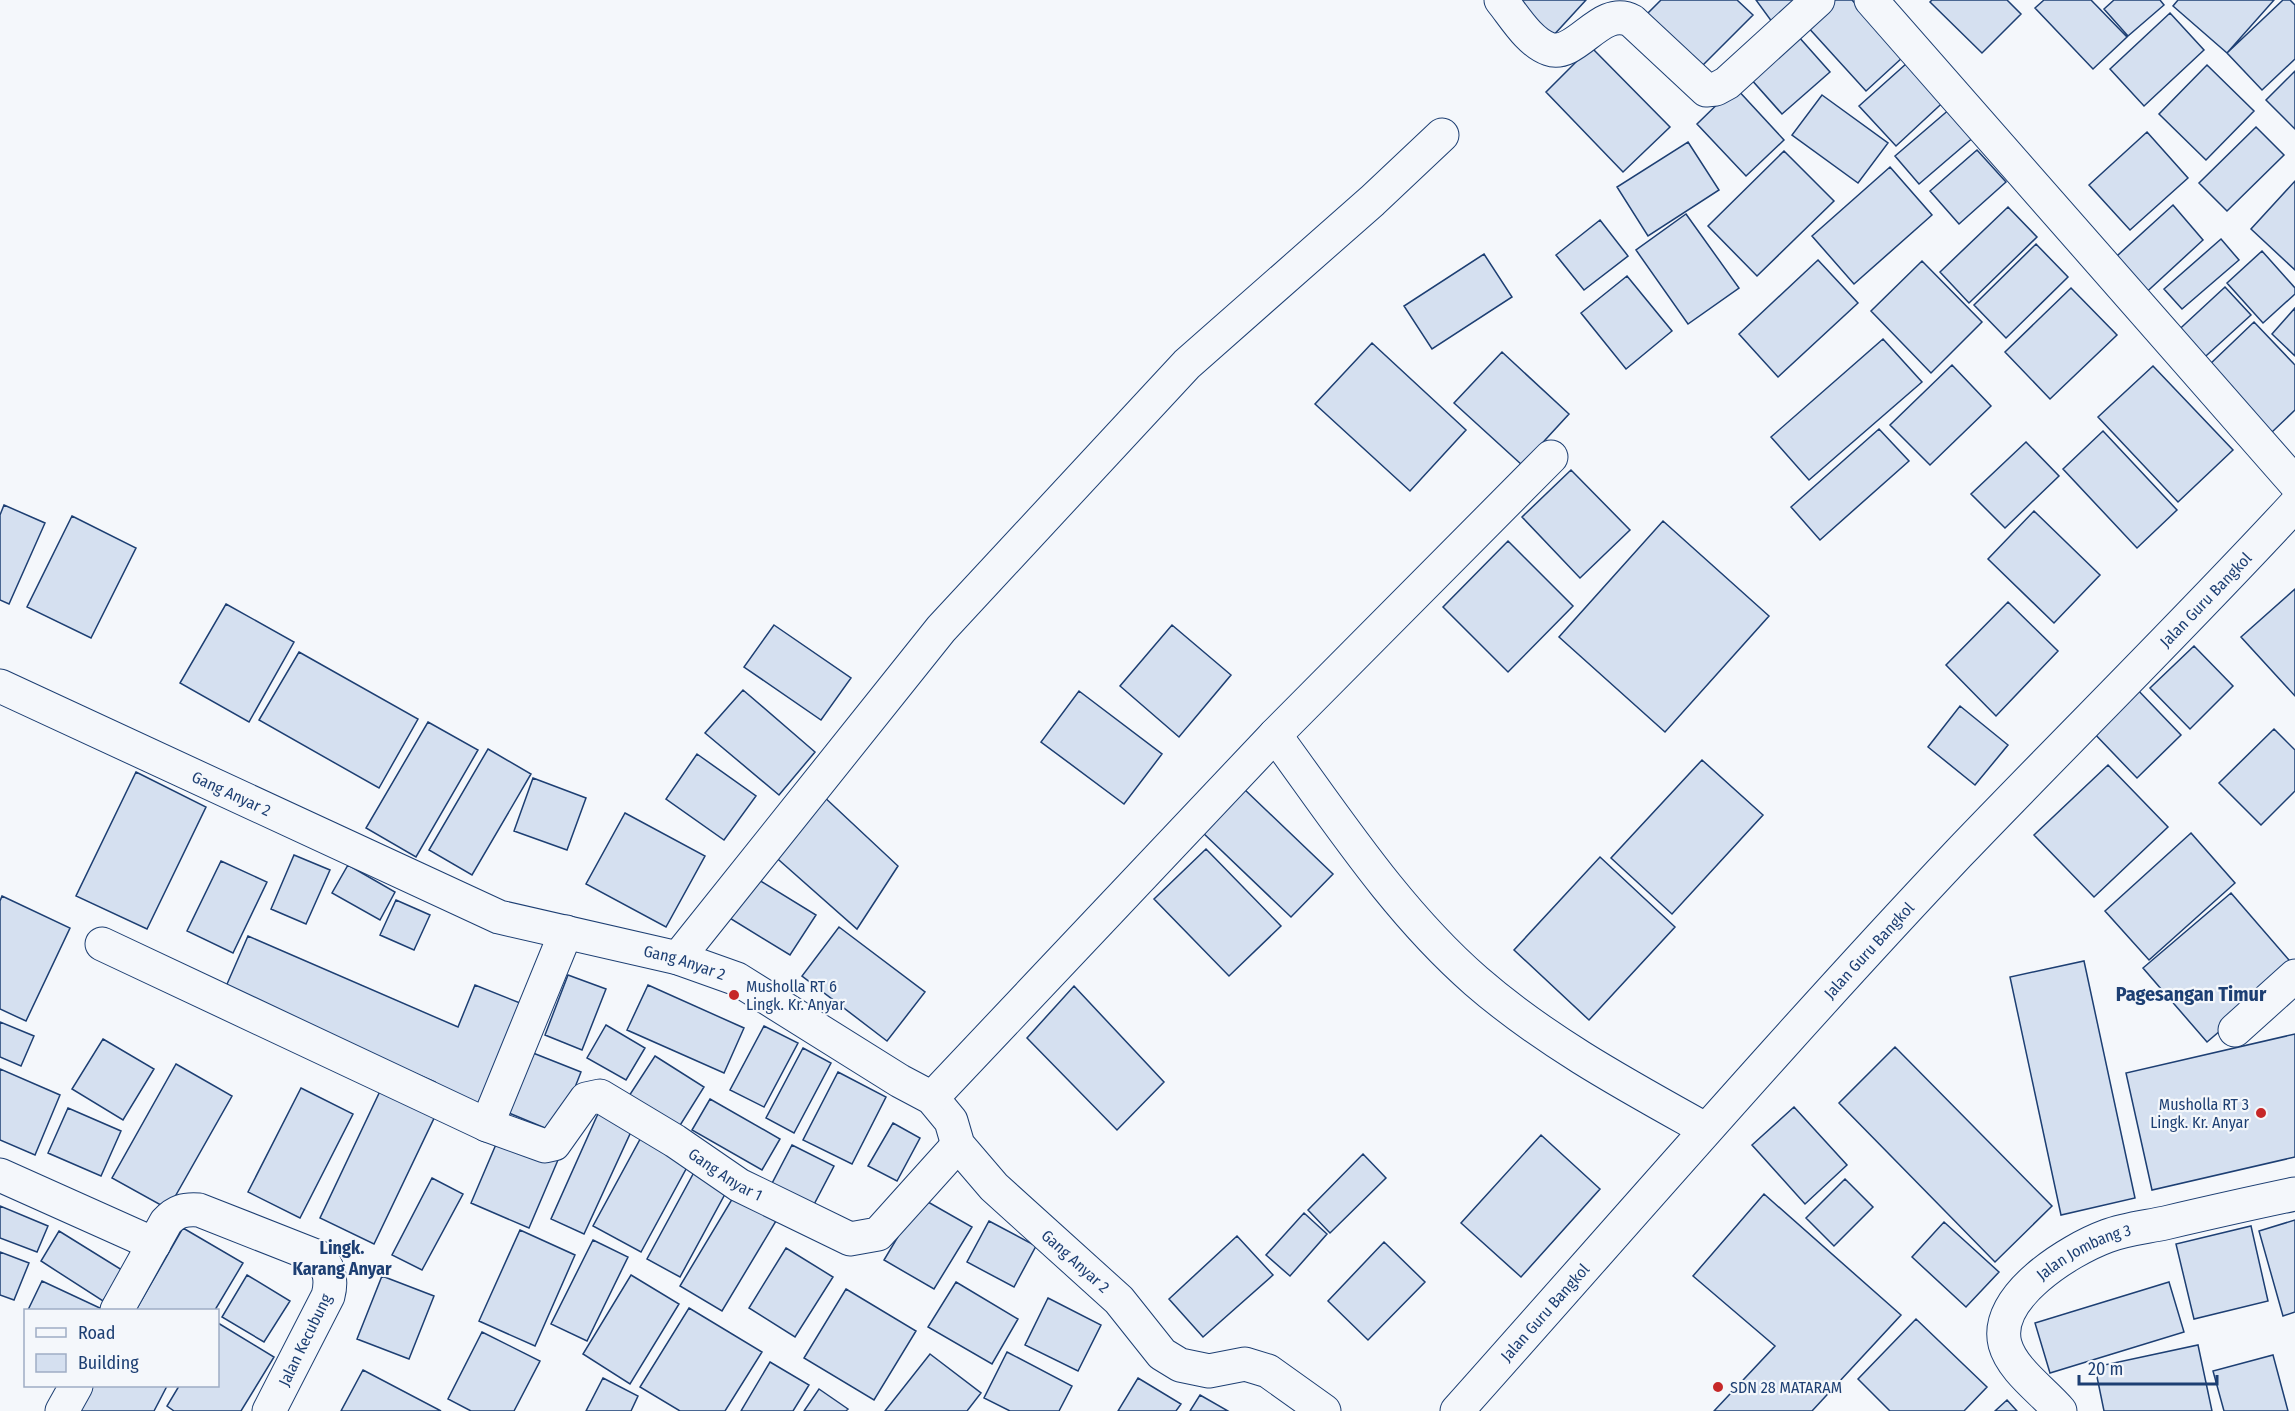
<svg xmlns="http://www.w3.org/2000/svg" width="2295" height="1411" font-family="'Fira Sans Condensed',sans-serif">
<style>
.building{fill:#d5e0f0;stroke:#1d3f73;stroke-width:1.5}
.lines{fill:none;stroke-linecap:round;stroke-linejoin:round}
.street-casing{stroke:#1d3f73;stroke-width:35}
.secondary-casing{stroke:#1d3f73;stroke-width:35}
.street{stroke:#f4f7fb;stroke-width:33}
.secondary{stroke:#f4f7fb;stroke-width:33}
.poi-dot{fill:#c62828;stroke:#f4f7fb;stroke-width:2}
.labels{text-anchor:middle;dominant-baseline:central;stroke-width:4.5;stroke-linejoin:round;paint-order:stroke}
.street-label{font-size:16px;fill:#1d3f73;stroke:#f4f7fb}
.poi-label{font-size:16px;fill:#1d3f73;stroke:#f4f7fb;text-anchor:start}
.neighbourhood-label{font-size:18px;font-weight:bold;fill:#1d3f73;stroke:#f4f7fb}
.quarter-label{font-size:20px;font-weight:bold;fill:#1d3f73;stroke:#f4f7fb}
</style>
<rect width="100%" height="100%" fill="#f4f7fb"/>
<path class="building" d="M 1520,0 L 1586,0 L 1551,38 Z
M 1661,0 L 1737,0 L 1753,15 L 1697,71 L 1643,18 Z
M 1756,0 L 1809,0 L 1775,26 Z
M 1834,0 L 1852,0 L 1903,57 L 1866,91 L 1806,25 Z
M 1932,0 L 2007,0 L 2021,14 L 1982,53 L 1930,2 Z
M 2044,0 L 2091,0 L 2127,37 L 2093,69 L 2035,8 Z
M 2114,0 L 2160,0 L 2164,5 L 2128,36 L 2104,9 Z
M 2178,0 L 2274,0 L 2227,53 L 2173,6 Z
M 2283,0 L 2290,0 L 2295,5 L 2295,59 L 2262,90 L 2227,53 Z
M 2170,13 L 2204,50 L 2144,106 L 2110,69 Z
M 1798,36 L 1830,72 L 1782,114 L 1750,78 Z
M 1591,47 L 1670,127 L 1623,172 L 1546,92 Z
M 1916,55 L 1952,94 L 1896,146 L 1859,106 Z
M 2207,65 L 2254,111 L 2206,160 L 2159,114 Z
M 2295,71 L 2295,129 L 2266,100 Z
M 1735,87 L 1784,140 L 1746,176 L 1697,124 Z
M 1822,95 L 1888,143 L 1858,183 L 1792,135 Z
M 1951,108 L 1975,136 L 1919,184 L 1895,156 Z
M 2256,127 L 2284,155 L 2227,211 L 2199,183 Z
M 2147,132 L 2188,178 L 2130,230 L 2089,185 Z
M 1688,142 L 1719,190 L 1648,236 L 1617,187 Z
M 1977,150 L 2006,182 L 1959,224 L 1930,191 Z
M 1784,151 L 1834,201 L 1757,276 L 1708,226 Z
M 1890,167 L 1932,215 L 1854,284 L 1812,236 Z
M 2295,181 L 2295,270 L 2251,229 Z
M 2173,205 L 2203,240 L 2139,299 L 2107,265 Z
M 2008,207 L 2037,237 L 1969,303 L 1940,272 Z
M 1686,214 L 1739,288 L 1688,324 L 1636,250 Z
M 1600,220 L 1628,256 L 1584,290 L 1556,255 Z
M 2221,239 L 2239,260 L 2182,309 L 2164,289 Z
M 2036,244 L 2068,277 L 2006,338 L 1974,305 Z
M 2262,251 L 2295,288 L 2295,294 L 2263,323 L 2227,283 Z
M 1484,254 L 1512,297 L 1432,349 L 1404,306 Z
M 1818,260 L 1858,303 L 1778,377 L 1739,334 Z
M 1922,261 L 1982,322 L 1931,373 L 1871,311 Z
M 1627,276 L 1672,331 L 1626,369 L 1581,313 Z
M 2225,287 L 2251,315 L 2196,365 L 2171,337 Z
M 2071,288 L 2117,335 L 2050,399 L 2005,352 Z
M 2295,308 L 2295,356 L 2272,334 Z
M 2254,322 L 2295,365 L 2295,410 L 2271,433 L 2207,367 Z
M 1883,339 L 1922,382 L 1809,480 L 1771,437 Z
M 1372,343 L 1466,430 L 1410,491 L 1315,404 Z
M 1502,352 L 1569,414 L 1522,465 L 1454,403 Z
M 1952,365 L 1991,406 L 1930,465 L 1890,425 Z
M 2153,366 L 2233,450 L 2178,502 L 2098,417 Z
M 1879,429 L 1909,461 L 1820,540 L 1791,507 Z
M 2103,431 L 2177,510 L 2137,548 L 2063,469 Z
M 2026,442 L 2059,476 L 2005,528 L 1971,494 Z
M 1571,470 L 1630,530 L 1580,578 L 1522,517 Z
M 4,505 L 45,523 L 9,604 L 0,600 L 0,515 Z
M 2034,511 L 2100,575 L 2054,623 L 1988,559 Z
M 72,516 L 136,548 L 91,638 L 27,607 Z
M 1663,521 L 1769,616 L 1665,732 L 1559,637 Z
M 1508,541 L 1573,606 L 1508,672 L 1443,607 Z
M 2295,589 L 2295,696 L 2241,637 Z
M 2008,602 L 2058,651 L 1996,716 L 1946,665 Z
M 226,604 L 294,642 L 249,722 L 180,683 Z
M 774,625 L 851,678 L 821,720 L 744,667 Z
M 1172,625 L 1231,675 L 1179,737 L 1120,686 Z
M 2194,646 L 2233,686 L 2190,729 L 2150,688 Z
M 299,652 L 418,719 L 379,788 L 259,720 Z
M 2134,686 L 2181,735 L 2137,778 L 2090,729 Z
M 743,690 L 815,752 L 779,795 L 705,733 Z
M 1079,691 L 1162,754 L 1124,804 L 1041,742 Z
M 1960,706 L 2008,745 L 1975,785 L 1928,747 Z
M 428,722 L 478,750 L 416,857 L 366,828 Z
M 2274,729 L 2295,750 L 2295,791 L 2261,825 L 2219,783 Z
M 488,749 L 531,774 L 472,875 L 429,850 Z
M 697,754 L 756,796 L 724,840 L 666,799 Z
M 1702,760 L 1763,815 L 1672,914 L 1611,858 Z
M 2108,765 L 2168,827 L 2094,897 L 2034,835 Z
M 136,772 L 206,807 L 147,929 L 76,896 Z
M 533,778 L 586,798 L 567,850 L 514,831 Z
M 1243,788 L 1333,874 L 1291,917 L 1201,831 Z
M 821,794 L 898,866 L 857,929 L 771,853 Z
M 625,813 L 705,856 L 666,927 L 586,884 Z
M 2191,833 L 2235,883 L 2149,960 L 2105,911 Z
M 1206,849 L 1281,926 L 1229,976 L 1154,899 Z
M 294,855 L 330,870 L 306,924 L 271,909 Z
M 1600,857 L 1675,927 L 1589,1020 L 1514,950 Z
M 221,861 L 267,882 L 233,953 L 187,931 Z
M 348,865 L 395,892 L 380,920 L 332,893 Z
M 754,877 L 816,915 L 790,955 L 728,917 Z
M 2231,893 L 2295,967 L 2207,1042 L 2143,968 Z
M 2,896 L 70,928 L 26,1021 L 0,1009 L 0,901 Z
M 396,900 L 430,915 L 414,950 L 380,935 Z
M 839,927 L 925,992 L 887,1041 L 802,976 Z
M 248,936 L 458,1027 L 475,985 L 525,1005 L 483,1109 L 432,1089 L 435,1082 L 224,991 Z
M 2084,961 L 2135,1198 L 2061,1215 L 2010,977 Z
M 568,975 L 606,989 L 582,1050 L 545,1035 Z
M 648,985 L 744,1028 L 724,1073 L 627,1030 Z
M 1074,986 L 1164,1082 L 1117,1130 L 1027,1038 Z
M 0,1022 L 34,1036 L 21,1066 L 0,1057 Z
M 606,1025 L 645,1048 L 626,1080 L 587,1058 Z
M 764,1026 L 798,1043 L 764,1107 L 730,1090 Z
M 2295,1034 L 2295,1157 L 2152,1190 L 2126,1073 Z
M 103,1039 L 154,1069 L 123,1120 L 72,1089 Z
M 1895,1047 L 2052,1206 L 1995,1262 L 1839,1103 Z
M 803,1048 L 831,1063 L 794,1133 L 766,1118 Z
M 528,1051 L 581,1072 L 557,1133 L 504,1111 Z
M 655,1056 L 704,1087 L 679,1127 L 629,1096 Z
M 176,1064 L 232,1096 L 168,1209 L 112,1178 Z
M 0,1069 L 60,1095 L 35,1155 L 0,1140 Z
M 838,1072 L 886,1097 L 852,1164 L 803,1140 Z
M 382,1087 L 437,1112 L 374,1244 L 320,1218 Z
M 301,1088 L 353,1114 L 300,1218 L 248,1192 Z
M 710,1099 L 780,1139 L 762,1170 L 692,1130 Z
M 601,1107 L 635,1123 L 584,1234 L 551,1219 Z
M 1794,1107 L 1847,1165 L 1805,1204 L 1752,1145 Z
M 68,1108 L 121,1131 L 101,1176 L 48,1153 Z
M 893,1123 L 920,1138 L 897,1181 L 868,1166 Z
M 644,1132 L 692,1158 L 641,1252 L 593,1226 Z
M 500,1135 L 558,1160 L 529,1228 L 471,1203 Z
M 1541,1135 L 1600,1189 L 1521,1277 L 1461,1223 Z
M 792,1145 L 834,1166 L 809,1214 L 767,1193 Z
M 1363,1154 L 1386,1178 L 1330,1233 L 1308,1210 Z
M 698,1165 L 731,1183 L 680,1277 L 647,1259 Z
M 432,1178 L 463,1194 L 422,1270 L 392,1255 Z
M 1845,1179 L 1873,1207 L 1834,1246 L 1806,1218 Z
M 737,1191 L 779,1216 L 722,1311 L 680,1286 Z
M 1764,1194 L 1901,1315 L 1812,1411 L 1714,1411 L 1775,1346 L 1693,1276 Z
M 921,1198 L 972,1227 L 934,1289 L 884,1260 Z
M 0,1206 L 48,1226 L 37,1252 L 0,1238 Z
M 1304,1213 L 1327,1234 L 1290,1276 L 1266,1255 Z
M 2295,1220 L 2295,1312 L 2283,1316 L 2259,1231 Z
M 989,1221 L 1036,1246 L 1014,1287 L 967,1262 Z
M 1944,1222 L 1999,1272 L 1966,1307 L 1912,1257 Z
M 2251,1226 L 2268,1301 L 2194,1319 L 2176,1244 Z
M 183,1228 L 243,1263 L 215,1310 L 136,1310 Z
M 520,1230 L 575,1255 L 535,1346 L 479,1321 Z
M 59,1231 L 122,1270 L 103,1301 L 41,1261 Z
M 1237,1236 L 1273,1275 L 1203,1337 L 1169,1299 Z
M 593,1240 L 628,1257 L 587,1341 L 551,1324 Z
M 1384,1242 L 1425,1282 L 1368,1340 L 1328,1301 Z
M 786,1248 L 833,1277 L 795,1337 L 749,1308 Z
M 0,1252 L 29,1263 L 14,1300 L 0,1295 Z
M 247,1275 L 290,1301 L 264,1342 L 222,1317 Z
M 631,1275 L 679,1304 L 630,1384 L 583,1354 Z
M 382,1276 L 434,1296 L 409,1359 L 357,1339 Z
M 42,1281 L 102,1309 L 101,1310 L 28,1310 Z
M 956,1282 L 1018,1319 L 992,1364 L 928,1327 Z
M 2169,1282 L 2184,1332 L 2050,1373 L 2035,1323 Z
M 846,1289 L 916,1331 L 874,1400 L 804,1358 Z
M 1048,1298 L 1101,1325 L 1078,1371 L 1025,1345 Z
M 689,1308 L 762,1352 L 725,1411 L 680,1411 L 640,1387 Z
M 1916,1319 L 1987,1387 L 1964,1411 L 1890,1411 L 1858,1379 Z
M 218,1323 L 274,1357 L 241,1411 L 174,1411 L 167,1406 L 179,1386 L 218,1386 Z
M 482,1332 L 540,1361 L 514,1411 L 471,1411 L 448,1399 Z
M 2198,1345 L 2212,1411 L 2104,1411 L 2095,1367 Z
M 1007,1352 L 1072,1386 L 1059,1411 L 1010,1411 L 984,1398 Z
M 930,1354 L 981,1393 L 967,1411 L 885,1411 Z
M 2273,1355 L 2288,1411 L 2224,1411 L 2213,1371 Z
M 770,1362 L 809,1385 L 793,1411 L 741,1411 Z
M 363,1370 L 441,1411 L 341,1411 Z
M 603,1378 L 638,1396 L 631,1411 L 586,1411 Z
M 1138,1378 L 1181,1404 L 1176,1411 L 1118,1411 Z
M 89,1386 L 167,1386 L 154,1411 L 76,1411 Z
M 819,1389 L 848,1409 L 846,1411 L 804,1411 Z
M 1200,1395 L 1228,1411 L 1190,1411 Z
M 2007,1400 L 2017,1411 L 1995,1411 Z"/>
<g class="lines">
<defs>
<g id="street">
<path d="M 1501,0 C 1514,16 1529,42 1549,49 C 1576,59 1601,4 1632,21 L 1706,90 L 1716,89 L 1727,83 L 1818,0"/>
<path d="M 1871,0 L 2295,483"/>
<path id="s1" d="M 0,686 L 499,917 L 678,958 L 737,979 L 900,1081 L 932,1098 L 951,1121 L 958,1145 L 994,1187 L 1119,1300 L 1162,1354 L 1180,1365 L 1209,1371 L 1245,1364 L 1268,1371 L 1324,1411"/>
<path d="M 1275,735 C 1338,821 1396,911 1476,981 C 1545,1041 1626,1085 1705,1129"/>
<path id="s2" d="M 102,944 L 487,1125 L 545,1146 L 554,1144 L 586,1099 L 600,1096 L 675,1141 L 739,1185 L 850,1239 L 878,1234 L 958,1145"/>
<path d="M 678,958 L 941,629 L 1187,364 L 1372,201 L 1442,135"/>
<path d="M 2235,1030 L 2295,976"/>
<path d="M 932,1098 L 1275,735 L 1551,457"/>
<path d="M 487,1125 L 566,932"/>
<path d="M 0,1175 L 154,1244"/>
<path d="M 117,1310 L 166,1222 C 176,1211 184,1209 199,1210 L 321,1258 C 330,1270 332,1281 328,1296 L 269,1411"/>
<path d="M 62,1411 L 76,1386"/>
<path id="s3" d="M 2060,1411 C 2043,1391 2012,1370 2005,1344 C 1993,1297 2069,1250 2107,1236 C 2125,1229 2146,1227 2165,1223 C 2208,1213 2252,1203 2295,1194"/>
</g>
<g id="secondary">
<path id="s4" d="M 1457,1411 C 1624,1224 1787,1035 1959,853 C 2071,736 2186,623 2295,505"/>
</g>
</defs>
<use href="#street" class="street-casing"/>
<use href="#secondary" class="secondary-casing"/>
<use href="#street" class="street"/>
<use href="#secondary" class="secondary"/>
</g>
<g class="poi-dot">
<circle cx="734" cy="995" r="6"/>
<circle cx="2261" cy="1113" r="6"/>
<circle cx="1718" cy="1387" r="6"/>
</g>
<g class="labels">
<g class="street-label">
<text stroke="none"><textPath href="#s4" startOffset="1104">Jalan Guru Bangkol</textPath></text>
<text stroke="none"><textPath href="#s1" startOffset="255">Gang Anyar 2</textPath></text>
<text stroke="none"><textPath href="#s4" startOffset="618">Jalan Guru Bangkol</textPath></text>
<text stroke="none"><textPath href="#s1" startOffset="741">Gang Anyar 2</textPath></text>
<text stroke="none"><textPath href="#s2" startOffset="714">Gang Anyar 1</textPath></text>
<text stroke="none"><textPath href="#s3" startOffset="219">Jalan Jombang 3</textPath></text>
<text stroke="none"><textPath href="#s1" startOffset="1245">Gang Anyar 2</textPath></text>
<text stroke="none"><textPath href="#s4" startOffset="132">Jalan Guru Bangkol</textPath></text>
<text transform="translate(305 1340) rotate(-64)">Jalan Kecubung</text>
</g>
<g class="poi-label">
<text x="746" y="986">Musholla RT 6<tspan x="746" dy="18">Lingk. Kr. Anyar</tspan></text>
<text x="2249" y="1104" text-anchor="end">Musholla RT 3<tspan x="2249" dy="18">Lingk. Kr. Anyar</tspan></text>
<text x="1730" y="1387">SDN 28 MATARAM</text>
</g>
<g class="neighbourhood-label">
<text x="342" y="1248">Lingk.<tspan x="342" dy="21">Karang Anyar</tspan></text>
</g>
<g class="quarter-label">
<text x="2191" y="994">Pagesangan Timur</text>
</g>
</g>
<rect x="24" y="1309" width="195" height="78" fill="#f4f7fb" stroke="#9eadc5" stroke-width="1.5"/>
<rect x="36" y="1328" width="30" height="9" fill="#f4f7fb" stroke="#9eadc5" stroke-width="1.5"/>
<text x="78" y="1339" font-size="18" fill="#1d3f73">Road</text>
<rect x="36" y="1354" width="30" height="18" fill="#d5e0f0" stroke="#9eadc5" stroke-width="1.5"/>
<text x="78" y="1369" font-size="18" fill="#1d3f73">Building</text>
<path d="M2079 1375v9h138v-9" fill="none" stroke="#1d3f73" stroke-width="3"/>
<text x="2088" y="1375" font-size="18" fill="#1d3f73" stroke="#f4f7fb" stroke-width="4.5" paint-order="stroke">20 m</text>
</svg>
